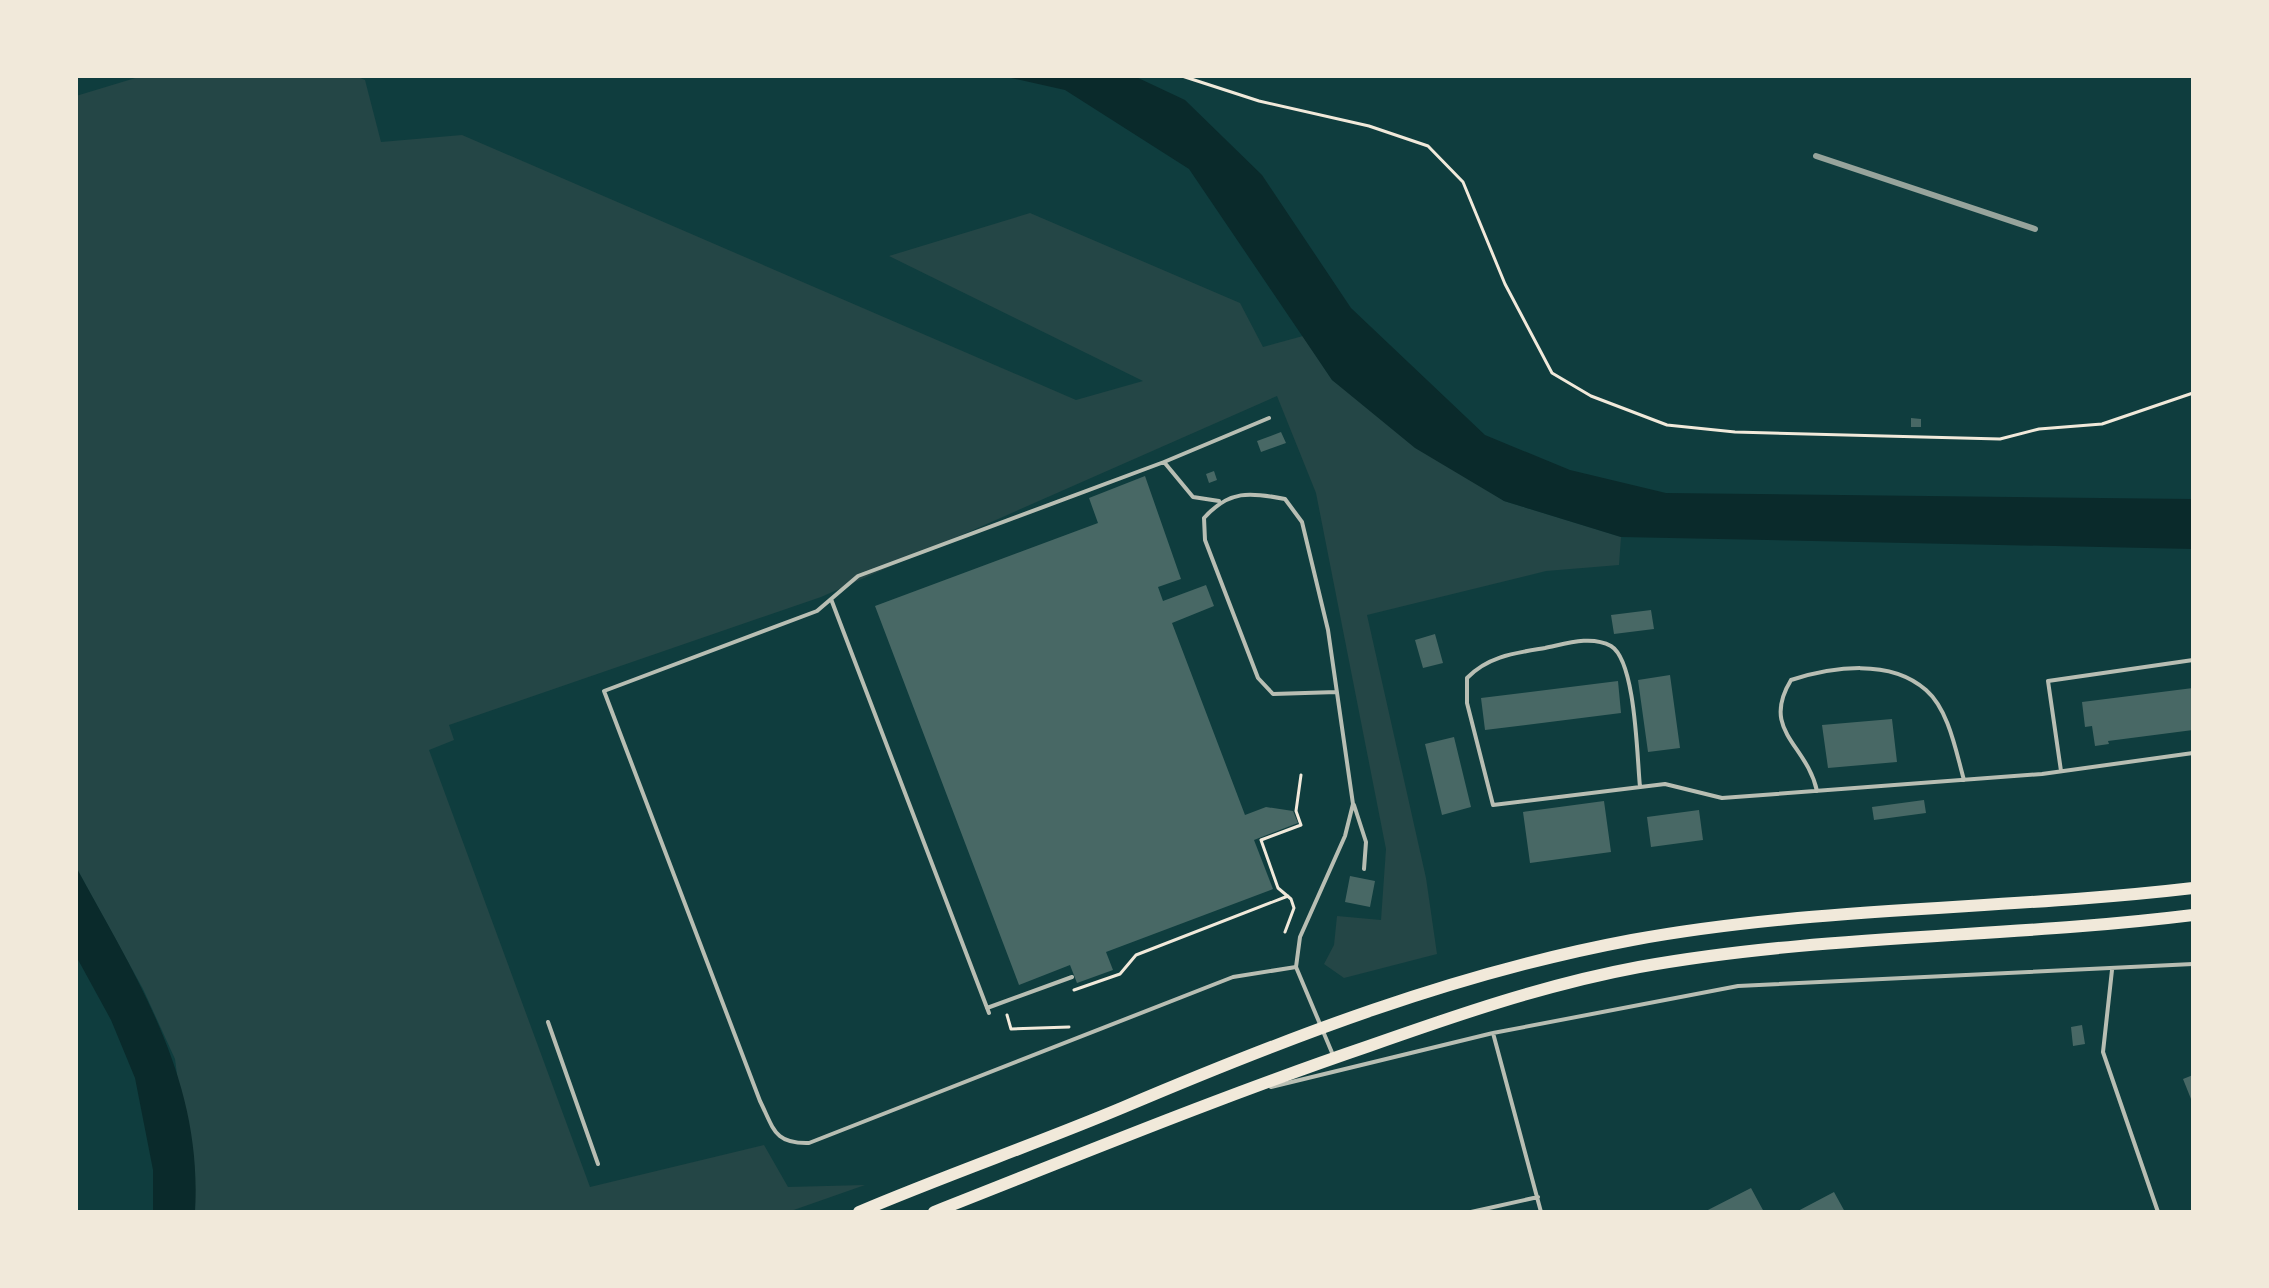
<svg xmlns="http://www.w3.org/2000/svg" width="2269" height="1288" font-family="Cabin,sans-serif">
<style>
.green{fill:#244646}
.water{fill:#0a2a2b}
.building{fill:#486865}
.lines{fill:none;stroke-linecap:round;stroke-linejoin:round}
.path{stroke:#f1e9da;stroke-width:3}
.service{stroke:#b8beb3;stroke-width:4}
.secondary{stroke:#f1e9da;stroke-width:12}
.rail{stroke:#97a49c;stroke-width:6}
</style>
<rect width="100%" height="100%" fill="#0f3d3e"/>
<path class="green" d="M 142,76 L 355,76 L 365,80 L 381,142 L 462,135 L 1076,400 L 1143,381 L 889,256 L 1030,213 L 1240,303 L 1263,347 L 1303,336 L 1332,380 L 1504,501 L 1621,537 L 1619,565 L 1546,571 L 1367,615 L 1426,878 L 1437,954 L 1344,978 L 1324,964 L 1334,945 L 1337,916 L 1381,920 L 1386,849 L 1316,493 L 1277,396 L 821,597 L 449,725 L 454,740 L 429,750 L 590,1187 L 764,1145 L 788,1187 L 865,1185 L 788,1212 L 195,1212 L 175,1059 L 143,989 L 76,867 L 76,96 Z"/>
<path class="water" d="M 1002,76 L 1134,76 L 1185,100 L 1262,175 L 1351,308 L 1485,435 L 1570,470 L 1666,493 L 2193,499 L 2193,549 L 1621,537 L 1504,501 L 1415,448 L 1332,380 L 1189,169 L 1065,90 Z
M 76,867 C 137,979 203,1079 195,1212 L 153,1212 L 153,1170 L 135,1078 L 111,1020 L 76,956 Z"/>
<path class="building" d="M 1911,418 L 1921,419 L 1921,427 L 1911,427 Z
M 1281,432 L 1286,443 L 1261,452 L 1257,441 Z
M 1214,471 L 1217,480 L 1209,483 L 1206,474 Z
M 1145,476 L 1181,579 L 1158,587 L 1163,601 L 1206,585 L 1214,606 L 1172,623 L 1245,815 L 1266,807 L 1293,811 L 1298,823 L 1254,840 L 1273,889 L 1106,952 L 1113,970 L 1077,983 L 1070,965 L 1019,985 L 875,606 L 1098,523 L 1089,498 Z
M 1651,610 L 1654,629 L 1614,634 L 1611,615 Z
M 1435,634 L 1443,663 L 1423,668 L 1415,640 Z
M 1670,675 L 1680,748 L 1648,752 L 1638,680 Z
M 1618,681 L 1621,713 L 1485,730 L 1481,698 Z
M 2193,688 L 2193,730 L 2108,741 L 2109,744 L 2095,746 L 2092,726 L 2085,727 L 2082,702 Z
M 1892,719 L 1897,762 L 1828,768 L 1822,725 Z
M 1454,737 L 1471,807 L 1442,815 L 1425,744 Z
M 1924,800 L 1926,813 L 1874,820 L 1872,807 Z
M 1604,801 L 1611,852 L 1530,863 L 1523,812 Z
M 1699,810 L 1703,840 L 1651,847 L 1647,817 Z
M 1350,876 L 1375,881 L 1370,907 L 1345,902 Z
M 2082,1025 L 2085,1044 L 2073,1046 L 2071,1027 Z
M 2193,1075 L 2193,1104 L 2183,1079 Z
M 1751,1188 L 1764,1212 L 1704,1212 Z
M 1834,1192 L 1845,1212 L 1796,1212 Z"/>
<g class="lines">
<path class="path" d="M 1182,76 L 1259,101 L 1369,126 L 1428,146 L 1463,182 L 1505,284 L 1552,373 L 1591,396 L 1667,425 L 1735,432 L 2000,439 L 2039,429 L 2102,424 L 2193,393
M 1285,932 L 1294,908 L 1291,899 L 1278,888 L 1261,840 L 1301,825 L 1296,811 L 1301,775
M 1074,990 L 1120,974 L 1136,955 L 1288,896
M 1007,1015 L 1011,1029 L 1069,1027"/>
<path class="service" d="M 1164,462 L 1269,418
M 1219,501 L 1193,497 L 1164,462 L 858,576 L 817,611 L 604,691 L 760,1101 C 774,1129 774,1144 809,1143 L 1233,977 L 1296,967 L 1333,1055
M 831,599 L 989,1013
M 2061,771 L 2048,681 L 2193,660
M 1640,787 C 1637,759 1636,661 1611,646 C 1591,635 1565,644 1545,648 C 1515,653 1488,656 1467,678 L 1467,703 L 1493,805 L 1665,784 L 1722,798 L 2042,774 L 2193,753
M 1817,791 C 1807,744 1760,731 1791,680 C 1832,667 1890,658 1926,690 C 1949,710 1956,752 1964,780
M 1354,805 L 1366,842 L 1364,869
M 1296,967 L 1300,937 L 1345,836 L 1353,804 L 1328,630 L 1302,522 L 1285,499 C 1250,492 1229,490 1204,518 L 1205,540 L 1258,678 L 1273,694 L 1337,692
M 2112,970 L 2103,1052 L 2158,1212
M 987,1008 L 1072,977
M 548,1022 L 598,1164
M 1493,1033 L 1541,1212
M 1271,1087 L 1493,1033 L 1738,986 L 2193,964
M 1471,1212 L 1538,1197"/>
<path class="secondary" d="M 859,1212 C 946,1175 1036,1144 1124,1107 C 1289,1037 1455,973 1632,940 C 1817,906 2006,910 2193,888
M 934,1212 C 1079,1155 1222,1096 1369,1046 C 1457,1015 1547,984 1639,967 C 1822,934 2009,938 2193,915"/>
<path class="rail" d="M 1816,156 L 2035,229"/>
</g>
<rect width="2269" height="1288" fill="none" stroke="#f1e9da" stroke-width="156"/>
</svg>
